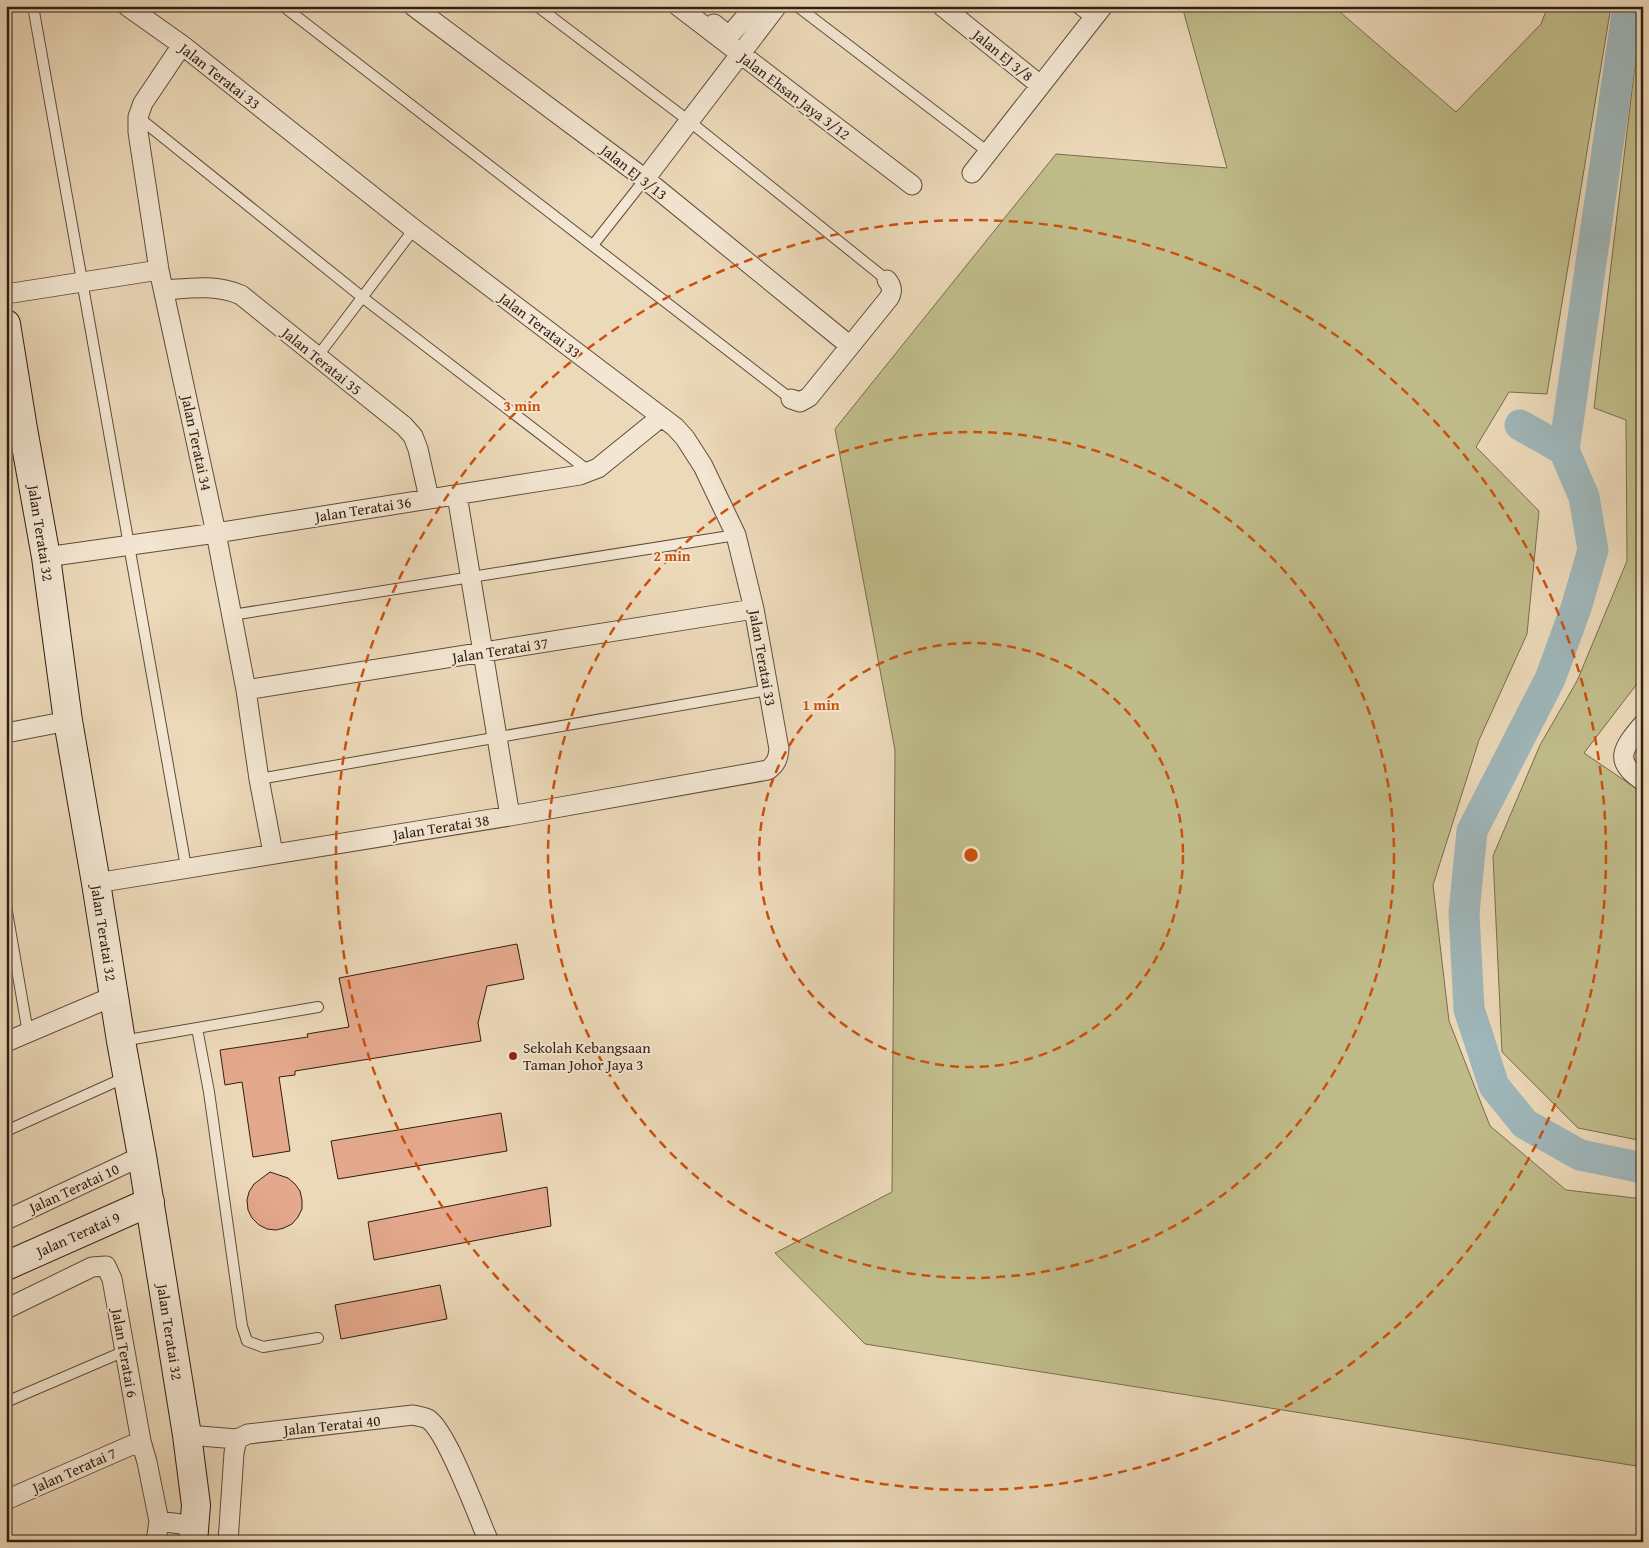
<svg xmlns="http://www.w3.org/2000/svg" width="1649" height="1548" font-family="'Gentium Book Plus',serif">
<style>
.green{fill:#c0bc8a;stroke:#786d4e}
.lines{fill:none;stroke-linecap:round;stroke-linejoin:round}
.river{stroke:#9fb7bb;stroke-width:31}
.building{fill:#e4a88c;stroke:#301e12}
.lane-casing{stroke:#5f4d3c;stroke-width:12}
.street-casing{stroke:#5f4d3c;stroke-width:21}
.secondary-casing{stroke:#301e12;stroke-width:30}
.lane{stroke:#f3e6d2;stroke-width:10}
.street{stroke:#f3e6d2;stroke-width:19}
.secondary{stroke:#f3e6d2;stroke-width:28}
.ring{fill:none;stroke:#cc500d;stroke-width:2.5;stroke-dasharray:9 6}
.poi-dot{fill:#8f2418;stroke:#f3e6d2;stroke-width:2}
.labels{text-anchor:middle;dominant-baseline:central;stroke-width:4;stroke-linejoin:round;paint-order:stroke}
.street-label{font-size:15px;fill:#301e12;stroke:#f3e6d2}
.poi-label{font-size:15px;fill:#301e12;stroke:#f3e6d2;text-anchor:start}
.centre{fill:#cc500d;stroke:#f3e6d2;stroke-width:2.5}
.ring-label{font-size:15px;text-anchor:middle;font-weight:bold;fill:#cc500d;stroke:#f3e6d2;stroke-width:4;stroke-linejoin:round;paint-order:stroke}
</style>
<rect width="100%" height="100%" fill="#ecd9b9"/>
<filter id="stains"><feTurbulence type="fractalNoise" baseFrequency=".004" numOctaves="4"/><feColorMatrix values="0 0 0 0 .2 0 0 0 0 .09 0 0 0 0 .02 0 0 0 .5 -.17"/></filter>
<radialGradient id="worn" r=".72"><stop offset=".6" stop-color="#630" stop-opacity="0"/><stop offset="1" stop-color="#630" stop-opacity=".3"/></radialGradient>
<path class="green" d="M 1182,6 L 1333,6 L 1456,112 L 1541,24 L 1548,6 L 1611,6 L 1547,394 L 1509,392 L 1476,447 L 1539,511 L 1527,634 L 1479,740 L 1433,885 L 1449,1021 L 1490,1126 L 1566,1190 L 1643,1199 L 1643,1467 L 865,1344 L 775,1253 L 892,1192 L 895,750 L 835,429 L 1056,154 L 1227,168 Z
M 1642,6 L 1643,6 L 1643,676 L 1584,753 L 1643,793 L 1643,1141 L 1578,1128 L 1502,1052 L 1493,856 L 1540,745 L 1577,681 L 1627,561 L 1626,420 L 1594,408 Z"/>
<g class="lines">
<path class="river" d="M 1520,425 L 1564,450 L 1584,497 L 1593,550 L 1576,608 L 1550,679 L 1472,831 L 1464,913 L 1469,1009 L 1494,1086 L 1525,1124 L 1580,1155 L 1643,1168
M 1564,450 L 1628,6"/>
</g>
<path class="building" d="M 517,944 L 524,979 L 487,986 L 478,1023 L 481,1041 L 295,1071 L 295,1075 L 279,1077 L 290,1151 L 253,1157 L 242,1082 L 225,1085 L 220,1050 L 308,1037 L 307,1034 L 349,1027 L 339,978 Z
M 501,1113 L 507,1151 L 338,1179 L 331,1141 Z
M 270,1172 L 288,1178 L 295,1184 L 300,1191 L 302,1200 L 302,1209 L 298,1217 L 292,1224 L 284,1228 L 276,1230 L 267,1229 L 259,1225 L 252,1218 L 248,1210 L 247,1200 L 249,1192 L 254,1184 Z
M 547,1187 L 551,1226 L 374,1260 L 368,1222 Z
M 440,1285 L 447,1319 L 341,1339 L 335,1305 Z"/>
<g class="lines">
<defs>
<path id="lane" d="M 33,6 C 83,293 137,580 186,867
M 283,6 L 791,399
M 537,6 L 689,121 L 887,280
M 797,6 L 988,152
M 1075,6 L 1092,19
M 138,117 L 362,297 L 590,472
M 593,245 L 645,179
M 317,357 L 414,229
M 232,615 L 736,535
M 259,779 L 768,690
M 6,906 L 28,1033
M 197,1028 L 209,1092 L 242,1326 L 247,1341 L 263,1347 L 318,1338
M 122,1041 L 318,1007
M 6,1131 L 126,1077
M 6,1402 L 125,1351"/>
<path id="street" d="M 413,6 L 645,179 L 849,345
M 678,6 L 912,185
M 942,6 L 1040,85
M 714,24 L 729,36 L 755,6
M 182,45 L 143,103 L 138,117 L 138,132 L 159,270 L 216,533 L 246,690 L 259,779 L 273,853
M 972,173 L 1103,6
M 645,179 L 777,6
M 164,290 C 191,288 216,284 241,295 L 404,426 L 413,436 L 418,449 L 429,498
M 6,294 L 159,270
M 791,399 L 800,402 L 809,397 L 889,298 C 893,291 892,286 887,280
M 457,495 L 510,816
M 46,557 L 216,533 L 580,475 L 598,468 L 661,417
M 246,690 L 754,609
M 1643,724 C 1623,748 1612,761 1643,781
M 6,733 L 68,721
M 96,883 L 510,816 L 768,770 C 776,764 778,759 779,749 L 754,609 L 736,535 L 703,466 L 685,438 L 675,427 L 414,229 L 182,45 L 127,6
M 6,1042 L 114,996
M 6,1220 L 142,1156
M 6,1309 L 92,1267 L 106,1266 L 112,1279 L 141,1441 L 147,1462 L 159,1521 L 156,1542
M 187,1435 L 237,1439
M 237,1439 L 248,1434 L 413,1415 C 417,1416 424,1417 428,1419 C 447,1431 478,1517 489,1542
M 6,1500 L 141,1441
M 159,1521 L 195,1526
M 228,1542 L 234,1453 L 237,1439"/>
<path id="secondary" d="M 6,324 L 23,429 L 46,557 L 68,721 L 96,883 L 121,1041 L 142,1156 L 187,1435 L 196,1505 L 193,1542
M 6,1266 L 150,1202"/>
</defs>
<use href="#lane" class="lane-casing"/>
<use href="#street" class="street-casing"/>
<use href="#secondary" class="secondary-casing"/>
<use href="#lane" class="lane"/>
<use href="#street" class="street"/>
<use href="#secondary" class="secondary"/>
</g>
<g class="ring">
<circle cx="971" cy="855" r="212"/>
<circle cx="971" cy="855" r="423"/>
<circle cx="971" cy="855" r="635"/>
</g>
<circle class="poi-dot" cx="513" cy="1056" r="5"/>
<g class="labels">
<g class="street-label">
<text transform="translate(1003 55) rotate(39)">Jalan EJ 3/8</text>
<text transform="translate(220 76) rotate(38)">Jalan Teratai 33</text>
<text transform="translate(795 96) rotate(37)">Jalan Ehsan Jaya 3/12</text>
<text transform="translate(634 172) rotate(38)">Jalan EJ 3/13</text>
<text transform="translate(540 325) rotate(37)">Jalan Teratai 33</text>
<text transform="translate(322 361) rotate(39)">Jalan Teratai 35</text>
<text transform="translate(197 443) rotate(78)">Jalan Teratai 34</text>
<text transform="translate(363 509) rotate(-9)">Jalan Teratai 36</text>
<text transform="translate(41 533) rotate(81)">Jalan Teratai 32</text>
<text transform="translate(500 650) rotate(-9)">Jalan Teratai 37</text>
<text transform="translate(763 658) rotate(80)">Jalan Teratai 33</text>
<text transform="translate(441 827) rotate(-9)">Jalan Teratai 38</text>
<text transform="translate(104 933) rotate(81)">Jalan Teratai 32</text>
<text transform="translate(74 1188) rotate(-25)">Jalan Teratai 10</text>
<text transform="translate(78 1234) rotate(-24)">Jalan Teratai 9</text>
<text transform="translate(170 1332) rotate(81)">Jalan Teratai 32</text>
<text transform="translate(125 1353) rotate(80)">Jalan Teratai 6</text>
<text transform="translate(332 1425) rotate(-6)">Jalan Teratai 40</text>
<text transform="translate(74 1470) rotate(-24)">Jalan Teratai 7</text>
</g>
<g class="poi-label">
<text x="523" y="1047">Sekolah Kebangsaan<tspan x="523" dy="17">Taman Johor Jaya 3</tspan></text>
</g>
</g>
<circle cx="971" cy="855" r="8" class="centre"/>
<g class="ring-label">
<text x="522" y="411">3 min</text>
<text x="672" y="561">2 min</text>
<text x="821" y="710">1 min</text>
</g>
<rect width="1649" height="1548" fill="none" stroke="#ecd9b9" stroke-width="25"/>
<rect x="8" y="8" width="1634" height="1533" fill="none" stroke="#301e12" stroke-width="2.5"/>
<rect x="12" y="12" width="1624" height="1523" fill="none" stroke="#301e12"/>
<rect width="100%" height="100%" filter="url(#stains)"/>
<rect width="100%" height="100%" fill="url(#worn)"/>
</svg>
